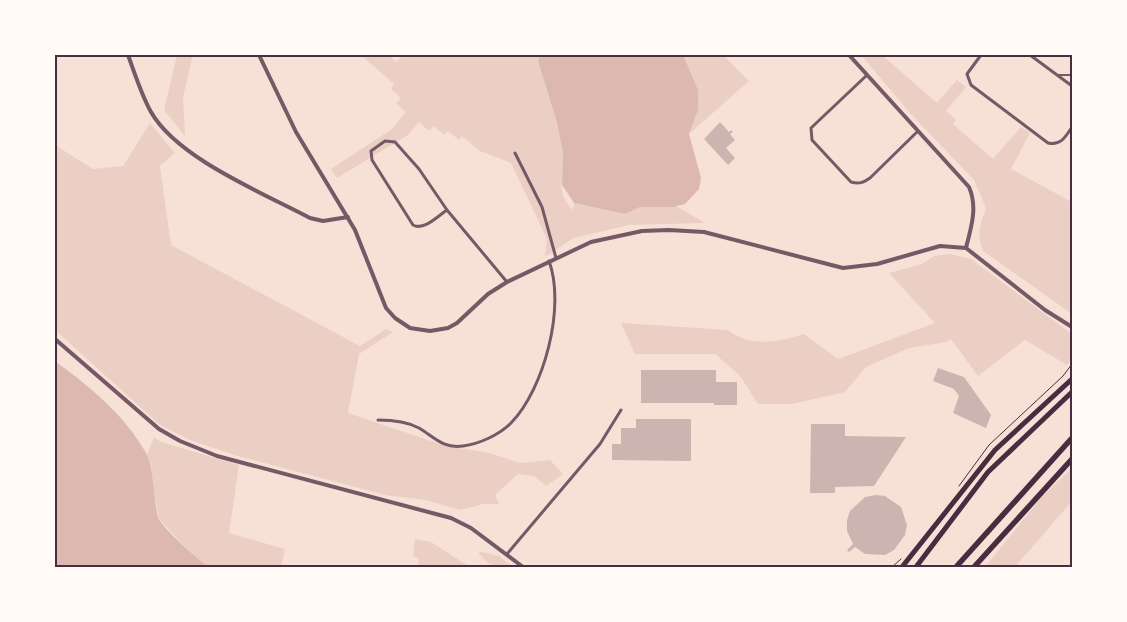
<svg xmlns="http://www.w3.org/2000/svg" width="1127" height="622" font-family="'Playfair Display',serif">
<style>
.green{fill:#ebcfc5}
.water{fill:#dcb8b0}
.building{fill:#ccb4b1}
.lines{fill:none;stroke-linecap:round;stroke-linejoin:round}
.path{stroke:#4a2c40;stroke-width:1}
.service{stroke:#755966;stroke-width:2}
.minor{stroke:#755966;stroke-width:3}
.tertiary{stroke:#755966;stroke-width:4}
.primary{stroke:#4a2c40;stroke-width:5}
.motorway{stroke:#4a2c40;stroke-width:5.5}
.neatline{fill:none;stroke:#4a2c40;stroke-width:2}
</style>
<rect width="100%" height="100%" fill="#f7e1d7"/>
<path class="green" d="M 177,55 L 193,55 L 183,97 L 185,136 L 164,110 Z
M 361,55 L 389,55 L 396,62 L 404,55 L 540,55 L 538,61 C 547,91 560,121 563,152 C 566,176 553,190 573,210 L 574,203 L 625,214 L 640,207 L 676,206 L 705,223 L 629,225 L 574,238 L 545,257 L 547,239 L 511,163 L 480,151 L 462,136 L 459,140 L 448,131 L 444,135 L 434,126 L 429,131 L 419,122 L 408,135 L 337,178 L 331,169 L 392,129 L 406,112 L 396,103 L 401,98 L 391,89 L 394,84 Z
M 683,55 L 723,55 L 749,81 L 689,134 L 698,110 Z
M 861,55 L 882,55 L 937,103 L 957,80 L 966,87 L 946,111 L 956,120 L 953,124 L 993,159 L 1021,127 L 1030,133 L 1011,169 L 1072,202 L 1072,314 L 983,251 C 976,234 980,225 986,208 L 974,180 L 909,112 Z
M 150,123 L 175,153 L 160,166 L 171,245 L 360,346 L 386,329 L 393,332 L 359,354 L 348,413 L 446,446 L 490,453 L 520,463 L 550,460 L 563,474 L 546,486 L 534,476 L 518,474 L 495,495 L 499,504 L 483,504 L 461,510 L 425,500 L 385,495 L 234,455 L 190,440 L 160,425 L 55,330 L 55,145 L 93,169 L 123,166 Z
M 950,254 L 971,259 L 1072,334 L 1072,357 L 1067,365 L 1025,340 L 978,376 L 951,339 L 947,342 L 909,348 L 866,367 L 845,392 L 792,404 L 758,404 L 740,376 L 715,354 L 635,354 L 621,323 L 728,330 C 751,348 778,342 804,334 L 838,359 L 935,323 L 889,273 L 922,264 L 934,256 Z
M 154,437 L 161,442 L 239,465 L 229,533 L 285,549 L 281,567 L 209,567 L 198,561 L 159,519 L 147,455 Z
M 1072,468 L 1072,501 L 1015,567 L 985,567 L 1041,498 Z
M 415,539 L 431,542 L 470,567 L 418,567 L 419,559 L 413,556 Z
M 478,551 L 499,556 L 513,567 C 496,567 487,567 478,551 Z"/>
<path class="water" d="M 540,55 L 683,55 L 698,90 L 698,110 L 689,134 L 701,178 L 699,189 L 685,204 L 673,207 L 640,207 L 625,214 L 574,203 L 562,185 L 563,153 L 557,122 L 538,61 Z
M 55,361 C 90,387 124,414 146,453 C 154,469 153,498 158,517 C 161,527 199,561 209,567 L 55,567 Z"/>
<path class="building" d="M 720,122 L 729,132 L 731,130 L 733,132 L 730,134 L 735,140 L 726,148 L 735,158 L 728,165 L 704,139 Z
M 938,368 L 964,377 L 991,415 L 986,428 L 953,413 L 959,396 L 954,389 L 933,381 Z
M 641,370 L 716,370 L 716,382 L 737,382 L 737,405 L 714,405 L 714,403 L 641,403 Z
M 636,419 L 691,419 L 691,461 L 612,460 L 612,444 L 621,444 L 621,428 L 636,428 Z
M 811,424 L 845,424 L 845,436 L 906,437 L 874,486 L 835,487 L 835,493 L 810,493 Z
M 876,495 L 885,496 L 901,507 L 907,525 L 905,535 L 894,550 L 885,555 L 865,554 L 855,547 L 849,552 L 847,550 L 853,544 L 847,531 L 847,520 L 850,511 L 865,497 Z"/>
<g class="lines">
<path class="path" d="M 959,486 L 989,445 L 1063,376 L 1072,364
M 892,567 L 901,559"/>
<path class="service" d="M 1058,75 L 1072,75"/>
<path class="minor" d="M 981,55 L 967,74 L 971,85 L 1048,143 C 1061,146 1066,136 1072,127
M 1030,55 L 1072,86
M 866,76 L 811,128 L 812,140 L 851,182 C 859,184 863,183 870,178 L 918,131
M 515,153 L 542,207 L 556,258
M 447,210 C 438,216 424,231 413,225 L 372,160 L 371,151 L 385,141 L 395,142 L 419,169 L 447,210 L 507,282
M 378,420 C 392,420 406,421 419,428 C 434,437 443,449 463,446 C 479,444 499,435 511,423 C 544,389 566,307 549,261
M 507,554 L 600,444 L 621,410"/>
<path class="tertiary" d="M 128,55 C 135,74 141,94 151,112 C 177,158 263,193 310,218 L 323,221 L 348,217
M 259,55 L 296,132 L 355,230 L 386,308 L 395,318 L 410,328 L 430,331 L 448,328 L 457,323 L 488,294 L 507,282 L 591,242 L 642,231 L 669,230 L 704,232 L 843,268 L 877,264 L 940,246 L 966,248 L 1045,310 L 1072,327
M 849,55 L 969,187 C 978,208 971,227 966,248
M 55,339 L 159,429 L 180,441 L 217,456 L 451,518 L 471,528 L 523,567"/>
<path class="primary" d="M 902,567 L 995,450 L 1072,379
M 916,567 L 988,472 L 1072,392"/>
<path class="motorway" d="M 956,567 L 1072,438
M 974,567 L 1072,459"/>
</g>
<rect width="1127" height="622" fill="none" stroke="#fffaf5" stroke-width="112"/>
<rect x="56" y="56" width="1015" height="510" class="neatline"/>
</svg>
